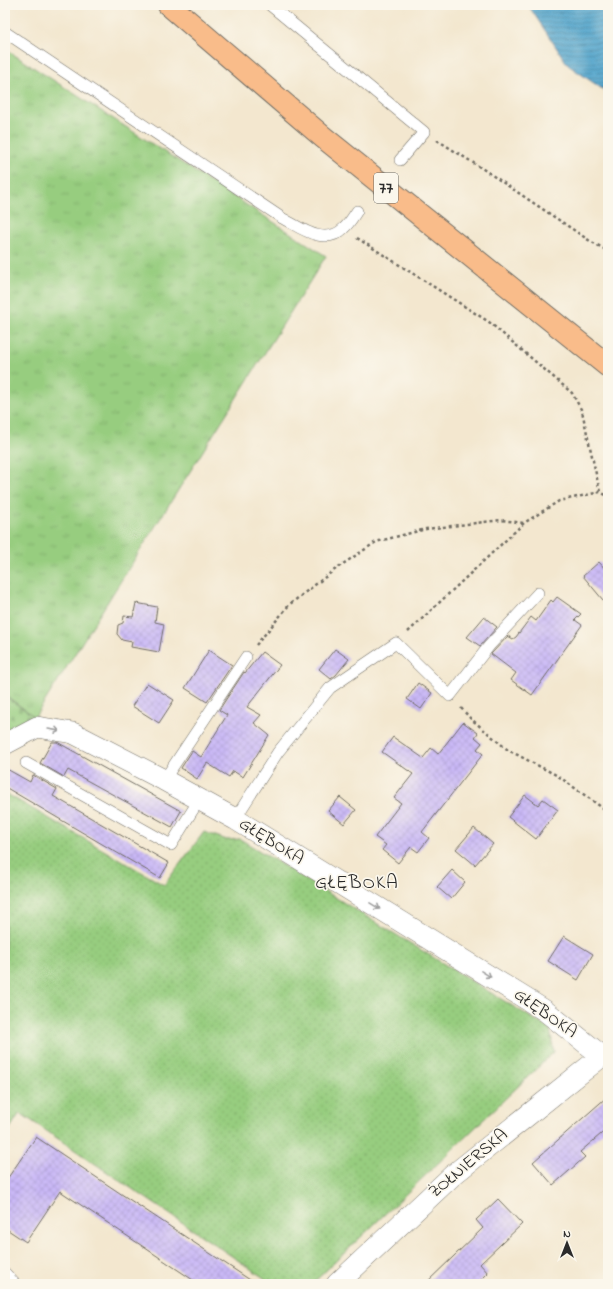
<svg xmlns="http://www.w3.org/2000/svg" width="613" height="1289" font-family="'Indie Flower',sans-serif">
<style>
.grass{fill:url(#grass-dots);stroke:#617c55}
.cemetery{fill:url(#cemetery-stones);stroke:#617c55}
.park{fill:url(#park-tufts);stroke:#617c55}
.water{fill:url(#water-rules);stroke:#3d677b}
.building{fill:url(#building-cross-hatch)}
.lines{fill:none;stroke-linecap:round;stroke-linejoin:round}
.lane-casing{stroke:#716d64;stroke-width:12}
.street-casing{stroke:#716d64;stroke-width:22}
.primary-casing{stroke:#716d64;stroke-width:24}
.path{stroke:#716d64;stroke-width:2.5;stroke-dasharray:3 3;stroke-linecap:butt}
.lane{stroke:#fff;stroke-width:11}
.street{stroke:#fff;stroke-width:21}
.primary{stroke:#f9bc8a;stroke-width:22}
.oneway{stroke:#a0a0a0}
.labels{text-anchor:middle;dominant-baseline:central;stroke-width:3.5;stroke-linejoin:round;paint-order:stroke}
.shield{fill:#fbf7ec;stroke:#696865;stroke-width:1}
.shield-label{font-size:17px;font-weight:bold;fill:#2b2b2b}
.street-label{font-size:18px;fill:#2b2b2b;stroke:#fbf7ec}
.neighbourhood-label{font-size:19px;letter-spacing:1px;fill:#2b2b2b;stroke:#fbf7ec}
</style>
<defs>
<pattern id="grass-dots" width="8" height="8" patternUnits="userSpaceOnUse"><rect width="8" height="8" fill="#97cd7f"/><path d="M2 2h.1M6 6h.1" fill="none" stroke="#82b06e" stroke-width="1.8" stroke-linecap="round"/></pattern>
<pattern id="cemetery-stones" width="16" height="16" patternUnits="userSpaceOnUse"><rect width="16" height="16" fill="#97cd7f"/><path d="M2 7V4a2 2 0 0 1 4 0v3zM10 15v-3a2 2 0 0 1 4 0v3z" fill="#82b06e"/></pattern>
<pattern id="park-tufts" width="24" height="20" patternUnits="userSpaceOnUse"><rect width="24" height="20" fill="#97cd7f"/><path d="M3 7l-1-3M5 7V3M7 7l1-3M15 17l-1-3M17 17v-4M19 17l1-3" fill="none" stroke="#82b06e"/></pattern>
<pattern id="water-rules" width="6" height="5" patternUnits="userSpaceOnUse"><rect width="6" height="5" fill="#4fa3cb"/><path d="M0 2.5h6" fill="none" stroke="#4285a5"/></pattern>
<pattern id="building-cross-hatch" width="8" height="8" patternUnits="userSpaceOnUse"><rect width="8" height="8" fill="#c9b8f6"/><path d="M0 0l8 8M0 8l8-8" fill="none" stroke="#ad9ed3"/></pattern>
</defs>
<rect width="100%" height="100%" fill="#fbf7ec"/>
<filter id="ink" filterUnits="userSpaceOnUse"><feTurbulence type="fractalNoise" baseFrequency=".025" numOctaves="2"/><feDisplacementMap in="SourceGraphic" scale="8" xChannelSelector="R" yChannelSelector="G"/><feConvolveMatrix kernelMatrix="1 2 1 2 8 2 1 2 1" color-interpolation-filters="sRGB"/></filter>
<filter id="wash" filterUnits="userSpaceOnUse"><feTurbulence type="fractalNoise" baseFrequency=".012" numOctaves="4" result="noise"/><feDisplacementMap in="SourceGraphic" scale="16" xChannelSelector="R" yChannelSelector="G"/><feGaussianBlur stdDeviation="0.9" result="paint"/><feColorMatrix in="noise" values="0 0 0 0 0 0 0 0 0 0 0 0 0 0 0 0 0 1.4 0 .05"/><feComposite in="paint" operator="in"/></filter>
<g filter="url(#wash)">
<rect width="100%" height="100%" fill="#f3e7cf"/>
<path class="grass" d="M 5,793 L 164,885 L 204,832 L 227,840 L 240,839 L 550,1029 L 554,1052 L 312,1284 L 273,1284 L 20,1113 L 5,1136 Z"/>
<path class="cemetery" d="M 5,696 L 35,717 L 5,737 Z"/>
<path class="park" d="M 5,49 L 326,256 L 35,717 L 5,695 Z"/>
<path class="water" d="M 528,5 L 608,5 L 608,93 L 568,65 Z"/>
<g id="blocks">
<path class="building" d="M 599,562 L 608,572 L 608,606 L 583,576 Z
M 557,597 L 581,614 L 575,620 L 582,625 L 532,695 L 511,680 L 516,673 L 491,654 L 508,636 L 513,639 L 516,637 L 531,617 L 536,621 L 551,600 L 553,602 Z
M 136,603 L 157,607 L 155,622 L 164,624 L 159,652 L 131,647 L 132,642 L 122,640 L 117,634 L 118,625 L 123,623 L 124,616 L 133,617 Z
M 484,617 L 497,627 L 480,646 L 467,637 Z
M 335,649 L 349,659 L 336,675 L 331,679 L 319,669 Z
M 209,650 L 232,665 L 207,702 L 185,688 Z
M 262,652 L 280,665 L 247,707 L 261,715 L 254,723 L 269,735 L 243,777 L 233,771 L 229,777 L 207,763 L 197,779 L 181,768 L 192,751 L 201,757 L 227,715 L 219,710 L 244,672 L 245,673 Z
M 147,683 L 174,700 L 159,723 L 132,706 Z
M 418,683 L 432,693 L 421,709 L 407,699 Z
M 463,722 L 478,733 L 475,737 L 482,743 L 477,749 L 483,754 L 422,832 L 429,838 L 418,852 L 411,847 L 398,863 L 382,850 L 386,845 L 375,837 L 401,803 L 394,798 L 413,774 L 382,752 L 393,737 L 423,758 L 431,748 L 438,754 Z
M 52,742 L 57,742 L 181,811 L 172,827 L 68,770 L 64,777 L 40,763 Z
M 5,768 L 30,782 L 33,775 L 57,789 L 53,796 L 169,863 L 160,878 L 5,787 Z
M 525,795 L 538,805 L 543,799 L 558,810 L 536,839 L 508,817 Z
M 340,797 L 356,810 L 344,824 L 328,811 Z
M 474,828 L 493,844 L 475,865 L 456,849 Z
M 452,870 L 465,882 L 451,899 L 437,887 Z
M 564,936 L 593,954 L 578,980 L 548,961 Z
M 608,1096 L 608,1128 L 580,1152 L 585,1157 L 553,1185 L 533,1162 Z
M 36,1137 L 256,1284 L 199,1284 L 60,1191 L 26,1242 L 5,1228 L 5,1182 Z
M 498,1199 L 522,1224 L 480,1264 L 488,1273 L 477,1284 L 425,1284 L 483,1228 L 476,1220 Z"/>
</g>
</g>
<g filter="url(#ink)">
<use href="#blocks" fill-opacity="0" stroke="#716d64" stroke-width="1"/>
<g class="lines">
<defs>
<path id="lane" d="M 270,5 L 424,132 L 400,160
M 5,32 L 282,218 C 301,228 325,247 344,228 C 349,224 353,217 357,211
M 26,763 L 171,845 L 199,800
M 164,780 L 246,657
M 235,819 L 278,752 L 330,688 L 396,643 L 450,696 L 489,646 L 538,593
M 5,1273 L 15,1284"/>
<path id="street" d="M 5,744 L 37,727 L 73,733 L 164,780 L 235,819 L 544,1010 L 602,1056
M 337,1284 L 453,1175 L 602,1056 L 608,1054"/>
<path id="primary" d="M 169,5 L 323,137 L 608,366"/>
</defs>
<use href="#lane" class="lane-casing"/>
<use href="#street" class="street-casing"/>
<use href="#primary" class="primary-casing"/>
<path class="path" d="M 437,140 L 483,169 L 590,241 L 608,251
M 357,238 L 489,322 L 572,393 L 582,411 L 600,492
M 408,632 L 524,523 L 559,501 L 600,492 L 608,496
M 256,645 L 290,604 L 337,568 L 376,542 L 426,529 L 501,520 L 524,523
M 461,708 L 470,718 L 508,750 L 558,776 L 608,812"/>
<use href="#lane" class="lane"/>
<use href="#street" class="street"/>
<use href="#primary" class="primary"/>
</g>
<defs><path id="oneway-shaft" d="M-6 0H5M1.5-3L5.5 0L1.5 3" fill="none" stroke-width="1.6" stroke-linecap="round" stroke-linejoin="round"/></defs>
<g class="oneway">
<use href="#oneway-shaft" transform="translate(54 730) rotate(10)"/>
<use href="#oneway-shaft" transform="translate(375 906) rotate(32)"/>
<use href="#oneway-shaft" transform="translate(486 974) rotate(32)"/>
</g>
</g>
<g class="labels">
<rect class="shield" x="374" y="173" width="24" height="30" rx="3"/>
<g class="shield-label">
<text x="386" y="188">77</text>
</g>
<g class="street-label">
<text transform="translate(271 842) rotate(32)">GŁĘBOKA</text>
<text transform="translate(545 1014) rotate(35)">GŁĘBOKA</text>
<text transform="translate(469 1164) rotate(-40)">ŻOŁNIERSKA</text>
</g>
<g class="neighbourhood-label">
<text x="357" y="883">GŁĘBOKA</text>
</g>
</g>
<rect width="613" height="1289" fill="none" stroke="#fbf7ec" stroke-width="20"/>
<g transform="translate(567 1243)" stroke="#fbf7ec" stroke-width="3" paint-order="stroke">
<path d="M0-3L7 15L0 10L-7 15Z" fill="#2b2b2b"/>
<text y="-6" font-size="11" font-weight="bold" text-anchor="middle" fill="#2b2b2b">N</text>
</g>
</svg>
